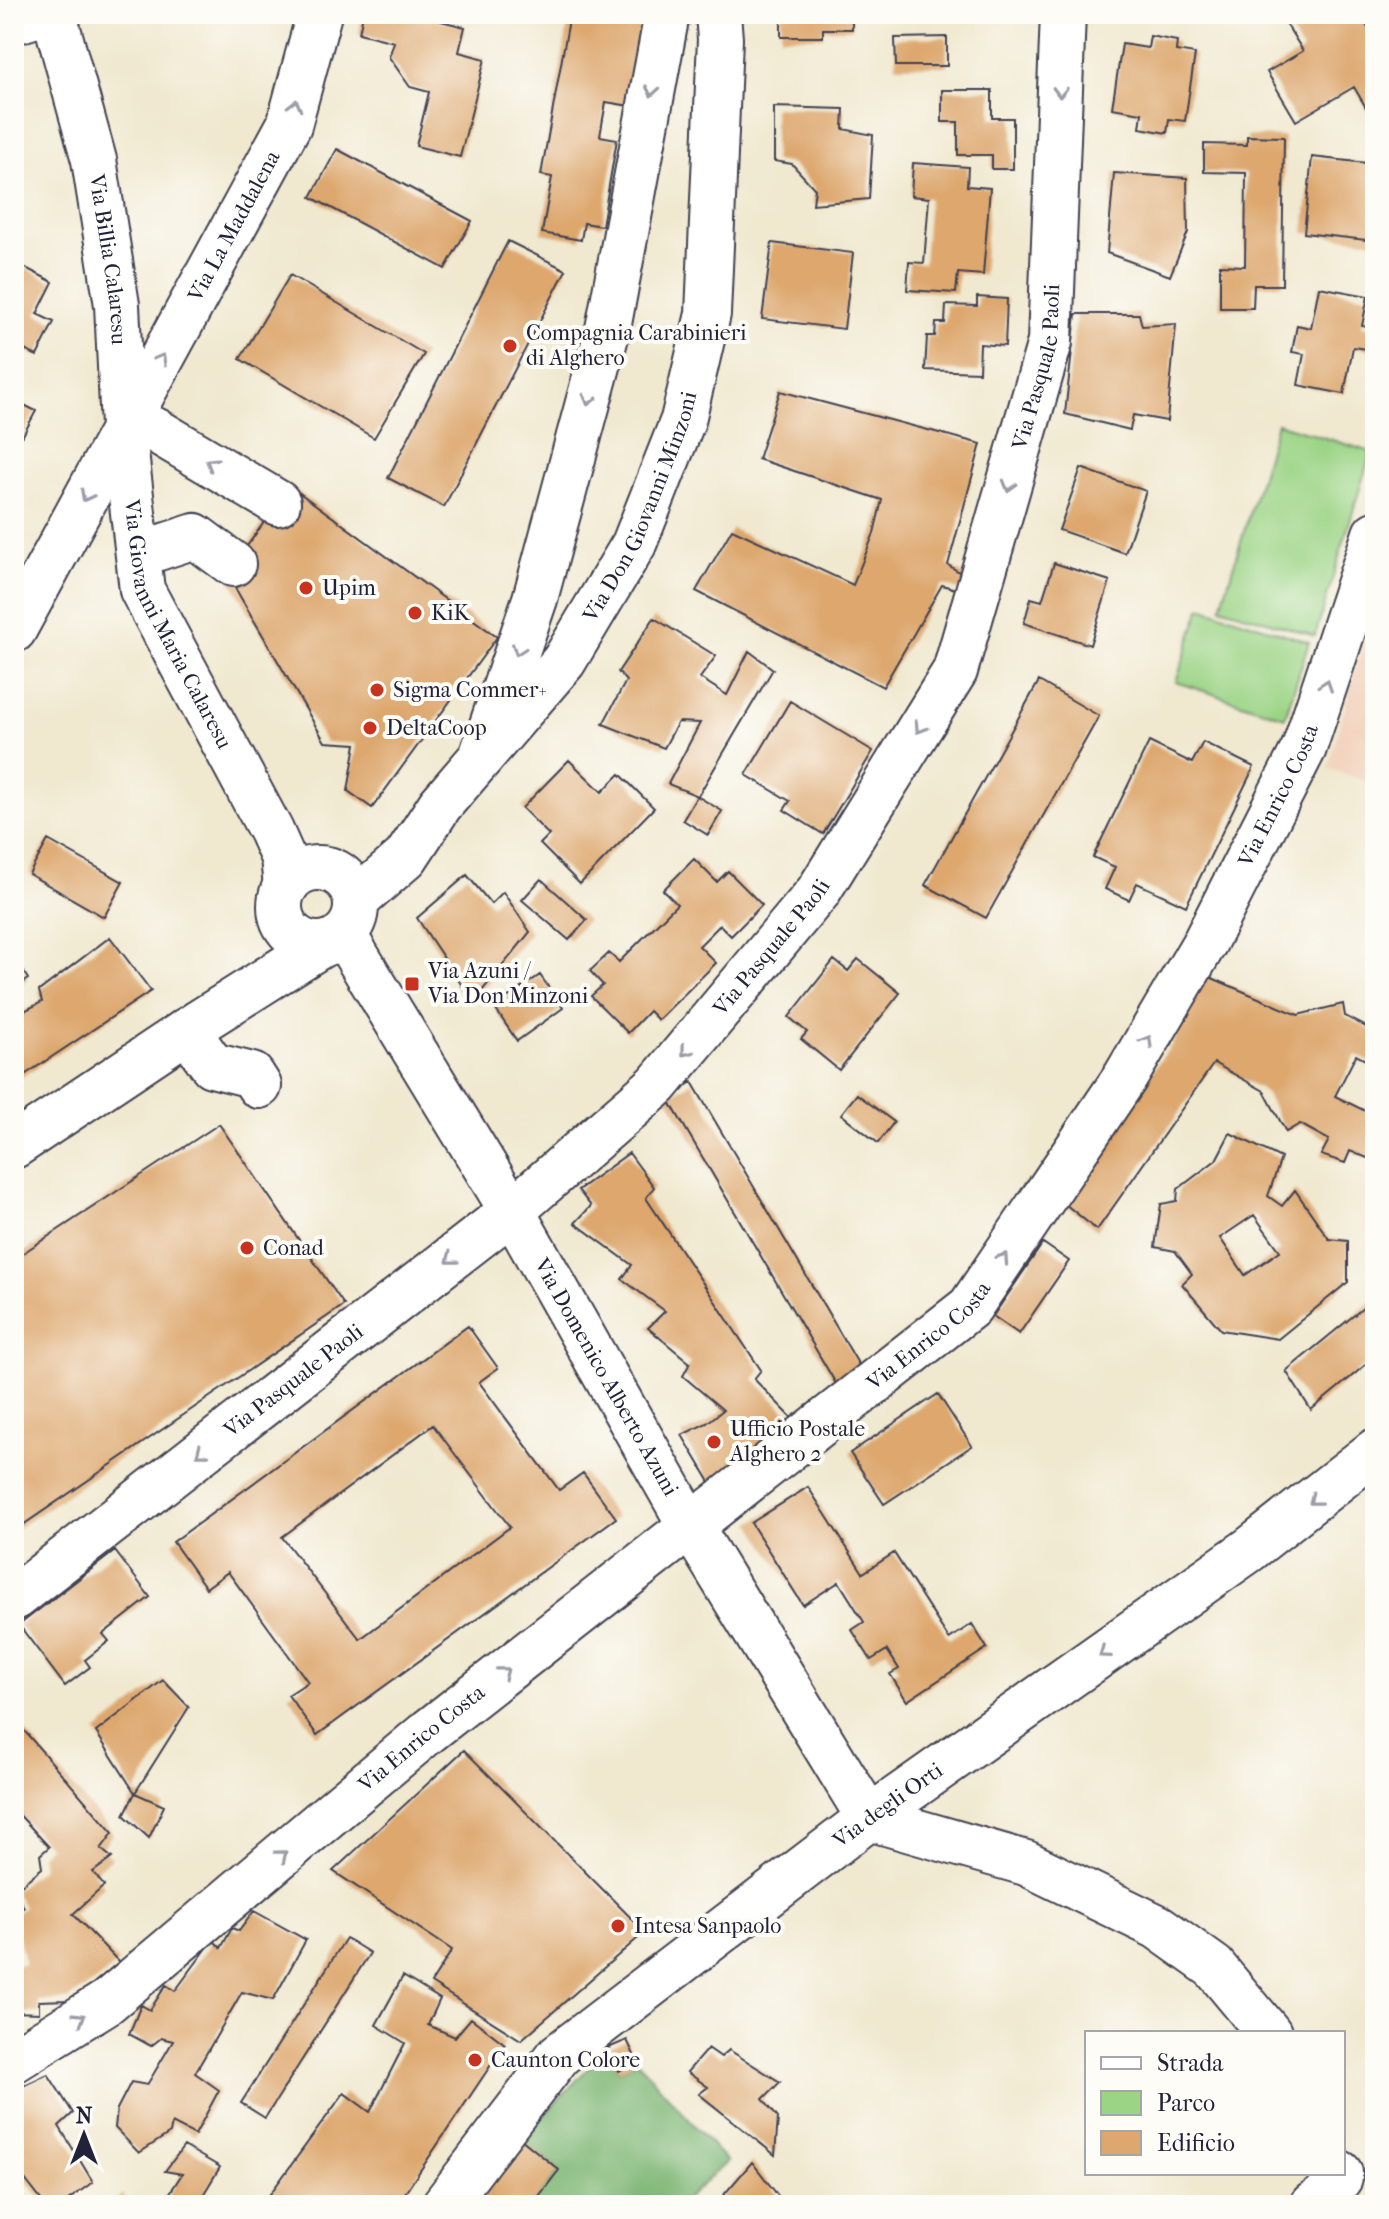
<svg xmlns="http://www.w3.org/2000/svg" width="1389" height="2219" font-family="'IM FELL French Canon',serif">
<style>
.built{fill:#f3d4bf}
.green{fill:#9cd486;stroke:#5f7b60;stroke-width:2}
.forest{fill:#7db673;stroke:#506c57;stroke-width:2}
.building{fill:#dda76e;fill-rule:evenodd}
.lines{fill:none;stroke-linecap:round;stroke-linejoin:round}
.minor-casing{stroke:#414051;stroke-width:48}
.major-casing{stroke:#414051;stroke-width:48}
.minor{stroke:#fff;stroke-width:44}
.major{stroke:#fff;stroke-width:44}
.oneway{stroke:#9c9ca7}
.poi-dot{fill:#c8321e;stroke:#fdfcf7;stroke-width:3}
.labels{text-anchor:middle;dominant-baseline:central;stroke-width:8;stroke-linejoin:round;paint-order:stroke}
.street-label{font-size:22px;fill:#22223b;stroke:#fdfcf7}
.poi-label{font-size:22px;fill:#22223b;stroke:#fdfcf7;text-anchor:start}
</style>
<rect width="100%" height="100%" fill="#fdfcf7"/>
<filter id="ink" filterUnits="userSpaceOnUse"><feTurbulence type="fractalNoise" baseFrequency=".0125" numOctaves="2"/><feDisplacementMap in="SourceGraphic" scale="16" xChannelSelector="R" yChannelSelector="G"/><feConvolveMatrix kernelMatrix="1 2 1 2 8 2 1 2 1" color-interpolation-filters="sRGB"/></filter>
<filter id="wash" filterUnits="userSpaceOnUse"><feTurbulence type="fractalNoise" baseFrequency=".006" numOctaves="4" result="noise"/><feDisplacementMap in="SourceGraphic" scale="32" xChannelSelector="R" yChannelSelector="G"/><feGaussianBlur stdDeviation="1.8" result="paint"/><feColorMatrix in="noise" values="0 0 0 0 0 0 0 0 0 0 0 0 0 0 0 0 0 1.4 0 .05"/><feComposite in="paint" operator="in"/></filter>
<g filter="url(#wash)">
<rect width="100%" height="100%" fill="#f0e8cf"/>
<path class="built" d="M 1375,603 L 1375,785 L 1328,768 Z"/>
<path class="green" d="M 1277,423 L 1371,452 L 1315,636 L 1221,607 Z
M 1201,607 L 1309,642 L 1285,717 L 1176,682 Z"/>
<path class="forest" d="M 606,2049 L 619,2071 L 637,2061 L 727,2162 L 680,2205 L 532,2205 L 559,2170 L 521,2140 Z"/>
<g id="blocks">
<path class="building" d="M 363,14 L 435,14 L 433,19 L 465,27 L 459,52 L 485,59 L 460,157 L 416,146 L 429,92 L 410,87 L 389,57 L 394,42 L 359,33 Z
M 570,14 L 646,14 L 630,106 L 606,102 L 600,136 L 617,139 L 602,226 L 584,223 L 581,240 L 542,233 L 552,177 L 541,175 Z
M 781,14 L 852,14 L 852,29 L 823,29 L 823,37 L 781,37 Z
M 952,14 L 1005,14 L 1005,21 L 952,20 Z
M 1226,14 L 1255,14 L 1254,24 L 1225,20 Z
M 1280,14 L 1360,14 L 1375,40 L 1375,123 L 1354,87 L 1296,121 L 1267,72 L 1303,51 Z
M 1150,36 L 1177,41 L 1176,51 L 1195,54 L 1185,121 L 1169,119 L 1167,133 L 1140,128 L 1142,113 L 1112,108 L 1122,44 L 1148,48 Z
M 947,37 L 947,66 L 896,66 L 895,38 Z
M 942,90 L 992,90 L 992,118 L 1013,118 L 1013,169 L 992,169 L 992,155 L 958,155 L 958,122 L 942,122 Z
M 774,107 L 844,109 L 843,129 L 873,135 L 869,199 L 813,204 L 815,189 L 792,164 L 774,161 Z
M 1247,136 L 1284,137 L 1282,285 L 1254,285 L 1253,308 L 1220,308 L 1220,265 L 1245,266 L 1246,173 L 1204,172 L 1204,144 L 1247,145 Z
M 337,149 L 472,221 L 445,269 L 311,197 Z
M 1312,157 L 1375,164 L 1375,241 L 1304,233 Z
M 913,163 L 968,167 L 967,186 L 990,188 L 983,275 L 958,273 L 956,293 L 907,290 L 909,262 L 924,263 L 929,198 L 911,196 Z
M 1114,173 L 1187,178 L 1188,232 L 1170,276 L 1107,253 Z
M 508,241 L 566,270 L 444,507 L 388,478 Z
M 772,243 L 853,253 L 844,329 L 762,319 Z
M 14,262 L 53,282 L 37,314 L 54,322 L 37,356 L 14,345 Z
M 290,275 L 424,354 L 374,438 L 240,359 Z
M 1319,287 L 1368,296 L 1362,326 L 1375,328 L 1374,350 L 1353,347 L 1344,394 L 1298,385 L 1304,354 L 1292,352 L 1297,325 L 1311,328 Z
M 977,297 L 1007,299 L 1005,346 L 980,344 L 979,372 L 925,370 L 927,336 L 935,336 L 936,323 L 945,323 L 946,305 L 977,306 Z
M 1076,314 L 1139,314 L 1142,326 L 1176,324 L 1167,421 L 1133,415 L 1130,430 L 1065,414 Z
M 780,391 L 981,444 L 948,565 L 972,580 L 966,592 L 942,585 L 883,687 L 696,591 L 732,529 L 853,585 L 874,533 L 882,500 L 758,459 Z
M 14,400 L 36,411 L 14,452 Z
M 1081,468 L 1146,491 L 1125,553 L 1059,530 Z
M 290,486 L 497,637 L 372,808 L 348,791 L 356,744 L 325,742 L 227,574 Z
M 1054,563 L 1110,581 L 1090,645 L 1024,623 L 1031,598 L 1042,601 Z
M 654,618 L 716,656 L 700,678 L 727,695 L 749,651 L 773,669 L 698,796 L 668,784 L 700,723 L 678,722 L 664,748 L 603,724 L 626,681 L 618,672 Z
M 1039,681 L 1099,716 L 986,918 L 925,885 Z
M 790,701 L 873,751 L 823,834 L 784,810 L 790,801 L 746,775 Z
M 1149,742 L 1192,763 L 1203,742 L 1254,767 L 1186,906 L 1137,883 L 1129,900 L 1105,889 L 1115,867 L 1093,857 Z
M 569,760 L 602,792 L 620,774 L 654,808 L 580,884 L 540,844 L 549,835 L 522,808 Z
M 697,796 L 722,811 L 708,835 L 683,820 Z
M 48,840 L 123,882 L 104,917 L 29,874 Z
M 694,859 L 717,882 L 728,871 L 762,905 L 731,936 L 720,925 L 699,946 L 716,963 L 658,1020 L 649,1011 L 628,1033 L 591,996 L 603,985 L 590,971 L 609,953 L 619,962 L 677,904 L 663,890 Z
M 467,875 L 491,904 L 503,892 L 530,932 L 473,1002 L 417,918 Z
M 541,879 L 587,920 L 569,940 L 522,900 Z
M 110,937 L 151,991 L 14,1082 L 14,1016 L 42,1002 L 39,991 Z
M 858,959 L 900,993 L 839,1070 L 801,1039 L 807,1032 L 789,1017 L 834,960 L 848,971 Z
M 19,965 L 28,979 L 14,988 L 14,969 Z
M 540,975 L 563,1008 L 517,1041 L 494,1007 Z
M 1205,975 L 1298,1015 L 1343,1004 L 1345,1016 L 1372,1030 L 1375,1026 L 1375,1065 L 1356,1055 L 1335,1096 L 1371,1114 L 1375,1107 L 1375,1161 L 1350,1151 L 1345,1163 L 1321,1155 L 1329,1140 L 1300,1124 L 1286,1132 L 1264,1091 L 1214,1063 L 1097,1230 L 1059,1199 L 1172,1044 Z
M 692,1082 L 863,1372 L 838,1387 L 667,1097 Z
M 857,1094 L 894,1122 L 878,1143 L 841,1114 Z
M 219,1124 L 344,1305 L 14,1531 L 14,1259 Z
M 1230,1133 L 1281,1158 L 1268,1196 L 1282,1206 L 1295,1190 L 1329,1239 L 1348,1241 L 1348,1282 L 1278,1339 L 1221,1330 L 1182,1284 L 1192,1274 L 1175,1251 L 1155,1247 L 1161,1204 L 1177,1201 L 1178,1189 L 1216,1160 ZM 1254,1215 L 1280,1251 L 1245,1275 L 1220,1238 Z
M 629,1153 L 654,1187 L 646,1198 L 761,1370 L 754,1379 L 796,1422 L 713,1487 L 682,1435 L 707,1423 L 723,1410 L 683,1376 L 690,1363 L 648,1328 L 665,1311 L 622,1279 L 632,1265 L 575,1223 L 591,1206 L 578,1190 Z
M 1043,1243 L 1069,1261 L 1019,1334 L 993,1316 Z
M 1375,1298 L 1375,1357 L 1311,1410 L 1286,1371 Z
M 468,1326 L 498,1368 L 479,1382 L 559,1490 L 583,1473 L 616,1518 L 317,1735 L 288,1695 L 308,1682 L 228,1572 L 206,1588 L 173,1542 ZM 433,1425 L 510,1527 L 360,1639 L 282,1537 Z
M 938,1394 L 972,1446 L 884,1504 L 850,1453 Z
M 808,1487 L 863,1573 L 894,1553 L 949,1639 L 972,1624 L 987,1648 L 907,1701 L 890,1674 L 899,1669 L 887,1650 L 871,1660 L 852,1630 L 864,1622 L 839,1582 L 803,1605 L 751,1523 Z
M 115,1551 L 150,1597 L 103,1634 L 109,1641 L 85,1660 L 90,1667 L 65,1686 L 19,1625 Z
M 163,1680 L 189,1707 L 135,1793 L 96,1732 Z
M 14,1719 L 113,1833 L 101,1849 L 112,1858 L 93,1872 L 104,1886 L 73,1914 L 119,1962 L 94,1983 L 67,2000 L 39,2001 L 39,2013 L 14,2012 L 14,1965 L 25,1964 L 14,1920 L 14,1916 L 24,1907 L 14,1891 L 42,1868 L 40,1855 L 49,1847 L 14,1809 Z
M 464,1750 L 645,1932 L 521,2040 L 431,1983 L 452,1950 L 333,1871 Z
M 135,1793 L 164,1806 L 149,1838 L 124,1815 Z
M 254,1911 L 306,1940 L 273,2000 L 242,1992 L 195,2073 L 219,2090 L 195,2135 L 172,2123 L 170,2133 L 139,2153 L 115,2128 L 117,2109 L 131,2082 L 147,2085 L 173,2041 L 161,2038 L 151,2046 L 129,2034 L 141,2005 L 150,2010 L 166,1985 L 175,1991 L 213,1940 L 221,1948 L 232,1928 L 239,1931 Z
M 346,1938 L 370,1953 L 265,2118 L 241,2103 Z
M 403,1976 L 440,1999 L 428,2025 L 455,2037 L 471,2018 L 505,2044 L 397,2205 L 262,2205 L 344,2093 L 370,2112 L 405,2043 L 376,2025 Z
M 627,2040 L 637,2061 L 619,2071 L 606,2049 Z
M 708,2048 L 721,2057 L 729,2050 L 780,2082 L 763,2099 L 778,2118 L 775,2155 L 699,2094 L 708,2087 L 687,2072 Z
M 48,2074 L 73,2113 L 59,2126 L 93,2182 L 61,2205 L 45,2205 L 14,2165 L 14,2090 Z
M 521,2139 L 559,2170 L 532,2205 L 470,2205 Z
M 184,2146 L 220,2167 L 197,2205 L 162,2205 L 182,2174 L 165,2171 Z
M 752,2162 L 779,2197 L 773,2205 L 715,2205 Z
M 123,2194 L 129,2205 L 112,2205 Z"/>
</g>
</g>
<g filter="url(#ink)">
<use href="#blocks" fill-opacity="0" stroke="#414051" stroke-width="2"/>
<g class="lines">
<defs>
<g id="minor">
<path id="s1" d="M 54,14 L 94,160 L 117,305 L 123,427 L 142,590 L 271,831 L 283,858 L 286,886"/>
<path d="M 14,22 L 39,14"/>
<path d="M 123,427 L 155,430 L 278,503"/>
<path d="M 149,551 L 195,536 L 233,564"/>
<path id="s2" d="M 14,630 L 289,125 L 319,14"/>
<path d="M 481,757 L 535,599 L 608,329 L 667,14"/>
<path id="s3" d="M 344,935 L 512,1211 L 690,1525 L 869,1818"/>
<path d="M 187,1030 L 212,1065 L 252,1075 L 259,1086"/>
<path id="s4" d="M 14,1598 L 512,1211 L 657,1085 L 818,892 L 955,671 L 1050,342 L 1063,14"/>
<path d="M 869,1818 L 1026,1863 L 1158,1927 L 1214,1967 L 1269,2033"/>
<path id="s5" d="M 14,2060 L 107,2002 L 429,1731 L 970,1307 L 1126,1076 L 1205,942 L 1304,748 L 1375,534"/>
<path id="s6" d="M 444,2205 L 559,2055 L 869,1818 L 1249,1550 L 1375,1451"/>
<path d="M 1312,2205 L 1324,2197 L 1340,2178 L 1340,2173"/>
</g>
<g id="major">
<circle cx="318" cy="906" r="38"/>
<path id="s7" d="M 356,901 L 406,857 L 440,805 L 564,661 L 634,544 L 683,420 L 708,314 L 720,39 L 718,14"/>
<path d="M 14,1146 L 201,1021 L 323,944"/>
</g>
</defs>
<use href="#minor" class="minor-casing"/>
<use href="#major" class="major-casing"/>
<use href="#minor" class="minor"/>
<use href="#major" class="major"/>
</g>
<defs><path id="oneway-chevron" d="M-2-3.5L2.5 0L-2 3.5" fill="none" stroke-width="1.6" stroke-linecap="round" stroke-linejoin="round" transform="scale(2)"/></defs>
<g class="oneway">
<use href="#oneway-chevron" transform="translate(652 91) rotate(100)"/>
<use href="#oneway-chevron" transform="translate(1060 92) rotate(92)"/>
<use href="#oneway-chevron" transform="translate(295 105) rotate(-75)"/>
<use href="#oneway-chevron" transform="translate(161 359) rotate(-61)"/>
<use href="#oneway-chevron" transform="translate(589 400) rotate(105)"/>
<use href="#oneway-chevron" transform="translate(211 463) rotate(-149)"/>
<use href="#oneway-chevron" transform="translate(1009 486) rotate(106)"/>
<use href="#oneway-chevron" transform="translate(86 496) rotate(118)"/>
<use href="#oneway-chevron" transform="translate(518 650) rotate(109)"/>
<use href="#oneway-chevron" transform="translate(1326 685) rotate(-71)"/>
<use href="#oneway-chevron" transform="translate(920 728) rotate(122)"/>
<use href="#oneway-chevron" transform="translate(1147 1041) rotate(-60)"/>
<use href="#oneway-chevron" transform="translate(686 1051) rotate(130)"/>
<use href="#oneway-chevron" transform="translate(1003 1258) rotate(-56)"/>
<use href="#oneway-chevron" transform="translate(451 1259) rotate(142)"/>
<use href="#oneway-chevron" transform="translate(201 1452) rotate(142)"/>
<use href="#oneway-chevron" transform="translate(1314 1500) rotate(142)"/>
<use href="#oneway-chevron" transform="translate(1104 1653) rotate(145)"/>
<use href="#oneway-chevron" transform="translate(504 1672) rotate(-38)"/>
<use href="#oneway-chevron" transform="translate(282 1855) rotate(-40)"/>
<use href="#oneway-chevron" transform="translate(80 2018) rotate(-32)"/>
</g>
</g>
<g class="poi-dot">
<circle cx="510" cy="346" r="8"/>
<circle cx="306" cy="588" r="8"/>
<circle cx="415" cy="613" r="8"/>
<circle cx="377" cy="690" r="8"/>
<circle cx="370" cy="728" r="8"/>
<rect x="404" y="976" width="16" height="16" rx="4"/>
<circle cx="247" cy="1248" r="8"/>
<circle cx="714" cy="1442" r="8"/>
<circle cx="618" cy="1926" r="8"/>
<circle cx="475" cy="2060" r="8"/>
</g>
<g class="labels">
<g class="street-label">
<text stroke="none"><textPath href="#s2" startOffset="460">Via La Maddalena</textPath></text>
<text stroke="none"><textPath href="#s1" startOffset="252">Via Billia Calaresu</textPath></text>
<text stroke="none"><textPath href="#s4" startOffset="1650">Via Pasquale Paoli</textPath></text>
<text stroke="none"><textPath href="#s7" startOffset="492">Via Don Giovanni Minzoni</textPath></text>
<text stroke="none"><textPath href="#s1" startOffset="628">Via Giovanni Maria Calaresu</textPath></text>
<text stroke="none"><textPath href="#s5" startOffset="1816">Via Enrico Costa</textPath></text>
<text stroke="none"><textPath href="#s4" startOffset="1002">Via Pasquale Paoli</textPath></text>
<text stroke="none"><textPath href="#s5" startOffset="1168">Via Enrico Costa</textPath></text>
<text stroke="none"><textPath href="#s3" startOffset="514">Via Domenico Alberto Azuni</textPath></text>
<text stroke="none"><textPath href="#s4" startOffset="354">Via Pasquale Paoli</textPath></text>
<text stroke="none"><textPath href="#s5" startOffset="520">Via Enrico Costa</textPath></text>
<text stroke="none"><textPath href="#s6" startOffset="602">Via degli Orti</textPath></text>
</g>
<g class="poi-label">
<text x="526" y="333">Compagnia Carabinieri<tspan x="526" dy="25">di Alghero</tspan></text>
<text x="322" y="588">Upim</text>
<text x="431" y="613">KiK</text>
<text x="393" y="690">Sigma Commer+</text>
<text x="386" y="728">DeltaCoop</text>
<text x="428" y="971">Via Azuni /<tspan x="428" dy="25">Via Don Minzoni</tspan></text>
<text x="263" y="1248">Conad</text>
<text x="730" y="1429">Ufficio Postale<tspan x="730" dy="25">Alghero 2</tspan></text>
<text x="634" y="1926">Intesa Sanpaolo</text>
<text x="491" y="2060">Caunton Colore</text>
</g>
</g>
<rect width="1389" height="2219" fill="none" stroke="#fdfcf7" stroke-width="48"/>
<rect x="1085" y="2031" width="260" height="144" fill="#fdfcf7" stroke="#a5a5ac" stroke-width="2"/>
<rect x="1101" y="2057" width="40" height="12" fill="#ffffff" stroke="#a5a5ac" stroke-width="2"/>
<text x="1157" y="2071" font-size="24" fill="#22223b">Strada</text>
<rect x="1101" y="2091" width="40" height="24" fill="#9cd486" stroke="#a5a5ac" stroke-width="2"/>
<text x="1157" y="2111" font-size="24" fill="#22223b">Parco</text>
<rect x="1101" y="2131" width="40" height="24" fill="#dda76e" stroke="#a5a5ac" stroke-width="2"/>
<text x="1157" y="2151" font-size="24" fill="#22223b">Edificio</text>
<g transform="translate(84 2135)" stroke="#fdfcf7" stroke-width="6" paint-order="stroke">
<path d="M0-6L14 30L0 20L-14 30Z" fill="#22223b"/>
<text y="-12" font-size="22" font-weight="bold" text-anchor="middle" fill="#22223b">N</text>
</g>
</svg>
